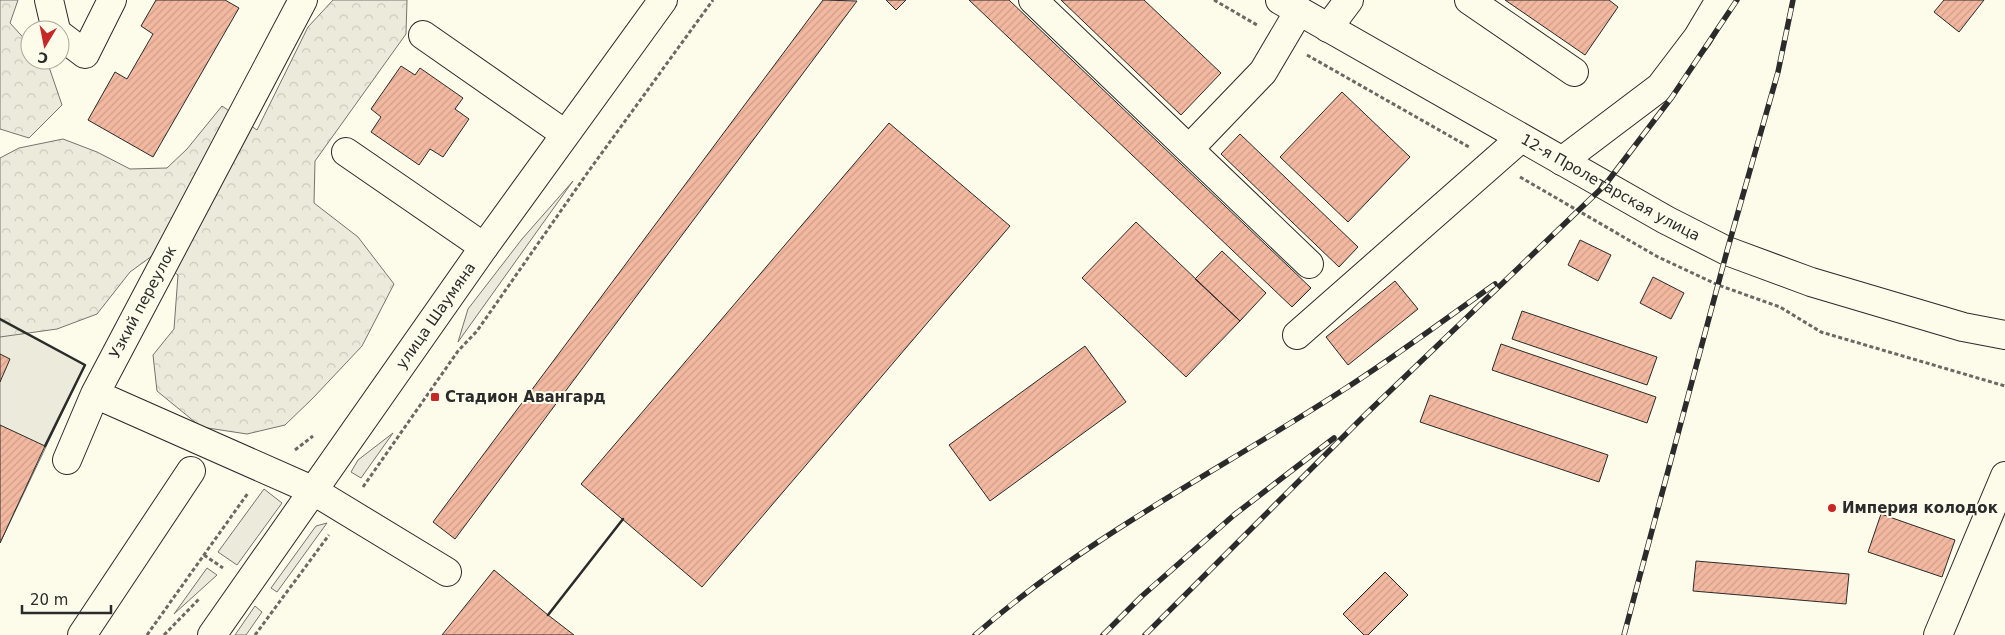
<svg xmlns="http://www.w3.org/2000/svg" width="2005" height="635" font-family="'DejaVu Sans',sans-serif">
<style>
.grass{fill:#ecebdb;stroke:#74746e}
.forest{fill:url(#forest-crowns);stroke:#74746e}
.building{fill:url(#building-hatch);stroke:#2b2b2b}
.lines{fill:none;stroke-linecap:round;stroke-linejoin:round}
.minor-casing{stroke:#2b2b2b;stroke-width:30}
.major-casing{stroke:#2b2b2b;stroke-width:30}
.path{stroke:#6a6964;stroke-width:3;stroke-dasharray:4 2.5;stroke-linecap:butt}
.minor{stroke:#fdfbea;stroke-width:28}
.major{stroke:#fdfbea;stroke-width:28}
.rail-casing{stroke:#2b2b2b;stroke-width:5.5}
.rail{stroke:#fdfbea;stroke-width:4;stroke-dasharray:11;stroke-linecap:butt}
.wall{stroke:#2b2b2b;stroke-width:2.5}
.poi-dot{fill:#c62828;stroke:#fdfbea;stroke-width:2}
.labels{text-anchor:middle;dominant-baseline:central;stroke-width:4;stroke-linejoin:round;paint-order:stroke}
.street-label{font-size:15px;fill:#2b2b2b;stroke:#fdfbea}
.poi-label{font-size:15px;font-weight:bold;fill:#2b2b2b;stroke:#fdfbea;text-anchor:start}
</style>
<defs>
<pattern id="forest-crowns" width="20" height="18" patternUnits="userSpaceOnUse" patternTransform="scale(1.25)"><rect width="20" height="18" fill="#ecebdb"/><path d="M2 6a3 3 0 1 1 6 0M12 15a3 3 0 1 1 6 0" fill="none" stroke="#cbcabc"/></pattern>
<pattern id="building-hatch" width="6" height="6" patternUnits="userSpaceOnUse" patternTransform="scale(1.25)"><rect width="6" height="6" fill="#f2b8a0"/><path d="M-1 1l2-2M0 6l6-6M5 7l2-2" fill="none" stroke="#d09e8a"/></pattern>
</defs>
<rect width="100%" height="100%" fill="#fdfbea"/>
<path class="grass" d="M 573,181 L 458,342 L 468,309 L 522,239 Z
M 0,319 L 85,365 L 0,543 Z
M 393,433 L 361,478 L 351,472 L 358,460 Z
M 264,489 L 282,503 L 237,565 L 218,552 Z
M 327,523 L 277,592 L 271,588 L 316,526 Z
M 207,568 L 217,575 L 174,614 Z
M 255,606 L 262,612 L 246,635 L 235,635 Z"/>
<path class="forest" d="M 0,0 L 18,0 L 10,23 L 30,45 L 30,60 L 43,60 L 49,67 L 62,105 L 29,138 L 0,129 Z
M 333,0 L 407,0 L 406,34 L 315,161 L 314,203 L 358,237 L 394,284 L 362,346 L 313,398 L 285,425 L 247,434 L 201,427 L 157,391 L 153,355 L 174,329 L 178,275 L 152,256 L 130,272 L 97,314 L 57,329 L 0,337 L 0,158 L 19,148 L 63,139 L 97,152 L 130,169 L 167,168 L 187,149 L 222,106 L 257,130 L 308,27 Z"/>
<path class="building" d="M 156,0 L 225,0 L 239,8 L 153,157 L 88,120 L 115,72 L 127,79 L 153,34 L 141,26 Z
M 823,0 L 857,1 L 455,539 L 433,522 Z
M 886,0 L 906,0 L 896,10 Z
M 969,0 L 1009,0 L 1311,288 L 1292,307 Z
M 1061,0 L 1144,0 L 1221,73 L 1181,115 Z
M 1505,0 L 1609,0 L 1618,7 L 1585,55 Z
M 1944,0 L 1984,0 L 1959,32 L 1934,12 Z
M 401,66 L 415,75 L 420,68 L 463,98 L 455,109 L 469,119 L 443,157 L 430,149 L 419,165 L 371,132 L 381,117 L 371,109 Z
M 1342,92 L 1410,157 L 1348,222 L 1280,157 Z
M 889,123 L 1010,226 L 702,587 L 581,484 Z
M 1240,134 L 1358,247 L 1339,267 L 1221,154 Z
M 1136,222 L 1240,321 L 1186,377 L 1082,278 Z
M 1580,240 L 1611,255 L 1598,281 L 1568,265 Z
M 1222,251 L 1266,293 L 1240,321 L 1195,279 Z
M 1653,277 L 1684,293 L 1671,319 L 1640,303 Z
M 1395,281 L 1418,309 L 1348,365 L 1326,337 Z
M 1522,311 L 1657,357 L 1647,385 L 1512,339 Z
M 1501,344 L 1656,397 L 1647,423 L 1492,370 Z
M 1085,346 L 1126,402 L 990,501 L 949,445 Z
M 0,354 L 10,359 L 0,382 Z
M 1430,395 L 1608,455 L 1599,482 L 1420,422 Z
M 0,425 L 45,446 L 0,543 Z
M 1881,514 L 1955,540 L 1942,577 L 1868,552 Z
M 1696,561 L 1849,574 L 1846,604 L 1693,591 Z
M 494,570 L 548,615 L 574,635 L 442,635 Z
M 1385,572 L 1408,595 L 1368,635 L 1364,635 L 1343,614 Z"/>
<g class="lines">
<defs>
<path id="minor" d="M 49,0 L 56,30
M 303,0 L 95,394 L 312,490 L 447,572
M 1033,0 L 1309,264
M 1469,0 L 1574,72
M 1328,28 L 1349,0
M 60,35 L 85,54 L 112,0
M 423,35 L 565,134
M 1189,149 L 1263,72 L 1299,11
M 346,152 L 484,247
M 1562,161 L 1660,87 L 1698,37 L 1720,0
M 1297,335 L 1521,138
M 67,460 L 95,394
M 82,635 L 191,471
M 1938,635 L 2005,476"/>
<g id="major">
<path id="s1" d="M 1280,0 L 1666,220 L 1727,251 L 1811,282 L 1963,327 L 2005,335"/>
<path id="s2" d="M 212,635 L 484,247 L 663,0"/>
</g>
</defs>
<use href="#minor" class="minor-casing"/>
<use href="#major" class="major-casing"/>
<path class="path" d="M 1214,0 L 1257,25
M 1307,55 L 1469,147
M 1520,177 L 1658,257 L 1718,285 L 1780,307 L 1821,332 L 2005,386
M 295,450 L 313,436
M 363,487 L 458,351 L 477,331 L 588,172 L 713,0
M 204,555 L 223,568
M 147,635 L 248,493
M 164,635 L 200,598
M 255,635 L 329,535"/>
<use href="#minor" class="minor"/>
<use href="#major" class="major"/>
<defs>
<path id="rail" d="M 975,635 C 1086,537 1220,470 1343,390 C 1395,357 1445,319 1495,284
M 1103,635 L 1142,596 L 1234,515 L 1334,438
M 1145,635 L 1366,414 L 1605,185 L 1672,97 L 1737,0
M 1624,635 L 1727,251 L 1778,72 L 1793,0"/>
</defs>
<use href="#rail" class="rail-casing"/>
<use href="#rail" class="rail"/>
<path class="wall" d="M 0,319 L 85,365 L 45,446
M 548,615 L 623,519"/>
</g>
<g class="poi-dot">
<rect x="430" y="392" width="10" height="10" rx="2.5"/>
<circle cx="1832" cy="508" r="5"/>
</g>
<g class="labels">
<g class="street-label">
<text stroke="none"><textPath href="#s1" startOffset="380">12-я Пролетарская улица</textPath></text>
<text transform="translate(143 302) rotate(-62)">Узкий переулок</text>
<text stroke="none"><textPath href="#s2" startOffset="390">улица Шаумяна</textPath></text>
</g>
<g class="poi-label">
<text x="445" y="397">Стадион Авангард</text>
<text x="1842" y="508">Империя колодок</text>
</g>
</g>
<g transform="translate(45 45) rotate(190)"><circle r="24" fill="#fdfbea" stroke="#a9a89e"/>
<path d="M0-4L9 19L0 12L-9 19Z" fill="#c62828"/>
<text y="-8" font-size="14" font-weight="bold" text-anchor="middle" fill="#2b2b2b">С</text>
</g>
<path d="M22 605v8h89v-8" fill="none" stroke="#2b2b2b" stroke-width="2.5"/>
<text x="30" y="605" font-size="15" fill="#2b2b2b" stroke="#fdfbea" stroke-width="4" paint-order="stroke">20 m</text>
</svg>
